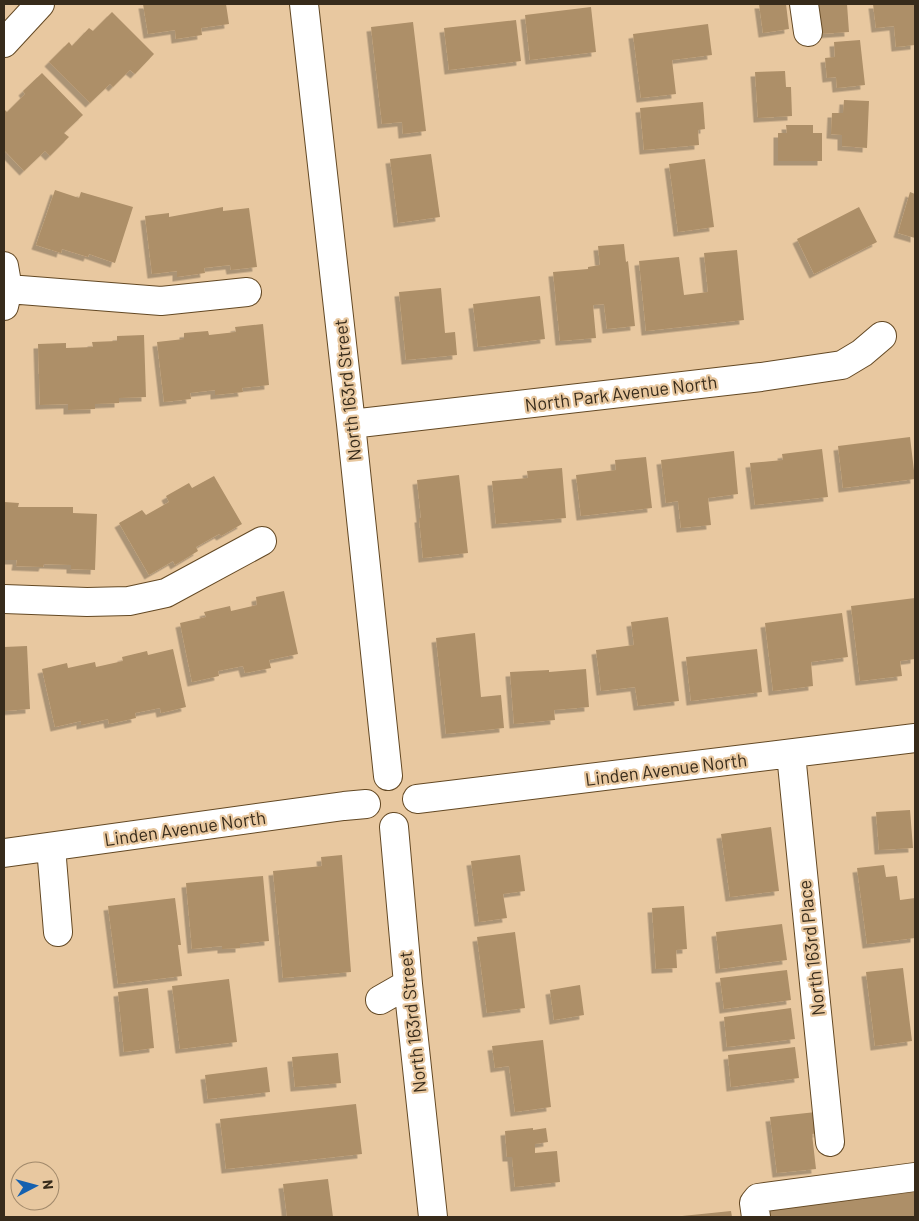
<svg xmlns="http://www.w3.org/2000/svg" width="919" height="1221" font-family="Barlow,sans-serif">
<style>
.building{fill:#ad8f68;filter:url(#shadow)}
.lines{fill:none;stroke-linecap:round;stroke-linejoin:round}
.minor-casing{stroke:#634823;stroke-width:30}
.minor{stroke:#fff;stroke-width:28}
.labels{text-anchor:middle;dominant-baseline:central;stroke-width:4.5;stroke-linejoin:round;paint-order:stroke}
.street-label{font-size:18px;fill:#372b1b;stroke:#e8c8a0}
</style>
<defs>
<filter id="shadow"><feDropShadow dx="-4.5" dy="4.5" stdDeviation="0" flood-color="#0004"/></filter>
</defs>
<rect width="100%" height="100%" fill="#e8c8a0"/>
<path class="building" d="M 143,4 L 226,4 L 229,24 L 201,28 L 202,35 L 176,39 L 175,30 L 148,34 Z
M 759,4 L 786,4 L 789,29 L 763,33 Z
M 824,4 L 847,4 L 849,32 L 819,34 L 817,5 Z
M 873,4 L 915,4 L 915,45 L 896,47 L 894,26 L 876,28 Z
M 591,7 L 596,52 L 530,60 L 525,15 Z
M 112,12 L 154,54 L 135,74 L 130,70 L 113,87 L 110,84 L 90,103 L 49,62 L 69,42 L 72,46 L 89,28 L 93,31 Z
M 516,20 L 521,61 L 449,70 L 444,28 Z
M 413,22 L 426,131 L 403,134 L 402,122 L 382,124 L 371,27 Z
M 708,24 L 712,55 L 672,60 L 676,94 L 641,98 L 633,34 Z
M 860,40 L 865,85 L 837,88 L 836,77 L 827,78 L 825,58 L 835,57 L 834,42 Z
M 785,71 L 786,87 L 791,87 L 792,116 L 758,118 L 755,72 Z
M 42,73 L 83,115 L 64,133 L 69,137 L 50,156 L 45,151 L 24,171 L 4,150 L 4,109 L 7,112 L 25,94 L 23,91 Z
M 844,100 L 869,101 L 867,148 L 842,146 L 842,135 L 831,134 L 832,113 L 843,113 Z
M 703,102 L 705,129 L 698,130 L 699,145 L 644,150 L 640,108 Z
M 786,125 L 813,125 L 813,133 L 822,133 L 822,161 L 778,161 L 778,133 L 787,133 Z
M 431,154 L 440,217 L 398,223 L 390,159 Z
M 705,159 L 714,227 L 678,232 L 669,164 Z
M 55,190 L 79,198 L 81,192 L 133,207 L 115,263 L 89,254 L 88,257 L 62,249 L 61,253 L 36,245 Z
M 910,192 L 915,194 L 915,238 L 898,233 Z
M 223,207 L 223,211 L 249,208 L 257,267 L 231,270 L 230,265 L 204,268 L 205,273 L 177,277 L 177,271 L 152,274 L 145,216 L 169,213 L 169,217 Z
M 859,207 L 877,242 L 814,274 L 797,239 Z
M 624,244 L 626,262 L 628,261 L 635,326 L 607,329 L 604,304 L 593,305 L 596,338 L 560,341 L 553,272 L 588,269 L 588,267 L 600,265 L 598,246 Z
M 737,250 L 744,320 L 646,331 L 639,261 L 679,257 L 684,295 L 708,292 L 704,253 Z
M 441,288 L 445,333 L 455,332 L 457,355 L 406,360 L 399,292 Z
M 540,296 L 545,339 L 478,347 L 473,304 Z
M 263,324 L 269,385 L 242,388 L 243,392 L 215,395 L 215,390 L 190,393 L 191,399 L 164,402 L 157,342 L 184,339 L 184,333 L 208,331 L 209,335 L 236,332 L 235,327 Z
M 144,335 L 146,397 L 119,398 L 119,403 L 95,404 L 95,409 L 68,410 L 68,404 L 40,405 L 38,344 L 66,343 L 66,348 L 93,347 L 92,342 L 117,341 L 117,336 Z
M 910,437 L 915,479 L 843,488 L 838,446 Z
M 822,449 L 828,497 L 755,505 L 750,463 L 783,460 L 782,454 Z
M 734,451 L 738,494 L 708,498 L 711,525 L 681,528 L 678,501 L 666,503 L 661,460 Z
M 646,457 L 652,508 L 581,516 L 576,475 L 616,470 L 615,460 Z
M 562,468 L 566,518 L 496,524 L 492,481 L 528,478 L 527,471 Z
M 459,475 L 468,553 L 423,558 L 419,518 L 421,518 L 417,480 Z
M 214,476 L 242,524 L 221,536 L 219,534 L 196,547 L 198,551 L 175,565 L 173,561 L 149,575 L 119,523 L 142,510 L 146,515 L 169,502 L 166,496 L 189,483 L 192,488 Z
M 4,502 L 19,503 L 18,507 L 73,507 L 73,513 L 97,514 L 95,570 L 71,569 L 71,565 L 44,564 L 43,567 L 16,566 L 17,560 L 4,560 Z
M 284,591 L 298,654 L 269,660 L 271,668 L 245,673 L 243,666 L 218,671 L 219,676 L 192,682 L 180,623 L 206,617 L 204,612 L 230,606 L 231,611 L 257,605 L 256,597 Z
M 915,598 L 915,659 L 900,661 L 902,676 L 860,681 L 851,606 Z
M 842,613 L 848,657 L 811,662 L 813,686 L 773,691 L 765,623 Z
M 668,617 L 679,701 L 638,706 L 635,687 L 601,691 L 596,650 L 634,645 L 631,622 Z
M 475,633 L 481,697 L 501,695 L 504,728 L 446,734 L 436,638 Z
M 27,646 L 30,709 L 4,711 L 4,647 Z
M 173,649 L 186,707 L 161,713 L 160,708 L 135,713 L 136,718 L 109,724 L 108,719 L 81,725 L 81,721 L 55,727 L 42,669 L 67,663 L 68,668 L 95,662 L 96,667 L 123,661 L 122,657 L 147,651 L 148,655 Z
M 757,649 L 762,692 L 691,701 L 686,657 Z
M 586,669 L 589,707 L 554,710 L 555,720 L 514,724 L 510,672 L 549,670 L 549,672 Z
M 910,810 L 913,848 L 879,850 L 876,812 Z
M 771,827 L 779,891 L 730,897 L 721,834 Z
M 342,855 L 351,972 L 283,978 L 273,871 L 322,866 L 321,857 Z
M 520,855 L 525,891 L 503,894 L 507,918 L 479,922 L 471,861 Z
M 884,865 L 886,877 L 897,876 L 900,900 L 915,898 L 915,938 L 867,944 L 857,868 Z
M 263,876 L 269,941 L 240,944 L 240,948 L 222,949 L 222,946 L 192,949 L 186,883 Z
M 175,898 L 181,945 L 178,945 L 182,976 L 118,984 L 108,906 Z
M 684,906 L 687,949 L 676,950 L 677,968 L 656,969 L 652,908 Z
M 782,924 L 787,960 L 720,969 L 716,932 Z
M 515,932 L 525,1008 L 487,1013 L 477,937 Z
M 903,968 L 912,1041 L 875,1046 L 866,972 Z
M 787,970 L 791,1000 L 724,1009 L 720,978 Z
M 229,979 L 237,1042 L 180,1049 L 172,986 Z
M 580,985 L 584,1015 L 554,1020 L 550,990 Z
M 148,988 L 154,1048 L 124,1052 L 118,992 Z
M 791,1008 L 795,1039 L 727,1047 L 724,1017 Z
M 543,1040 L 551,1107 L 515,1112 L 509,1066 L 495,1068 L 492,1046 Z
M 795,1047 L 799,1078 L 731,1087 L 728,1055 Z
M 338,1053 L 341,1083 L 295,1087 L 292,1057 Z
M 267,1067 L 270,1092 L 208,1099 L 205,1075 Z
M 356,1104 L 362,1154 L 226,1169 L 220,1119 Z
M 816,1112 L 818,1133 L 812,1134 L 816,1169 L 777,1173 L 770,1117 Z
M 533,1128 L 533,1130 L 546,1128 L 548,1142 L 535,1144 L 535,1153 L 557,1151 L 560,1182 L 515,1187 L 512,1157 L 507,1157 L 505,1131 Z
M 328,1179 L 333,1217 L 287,1217 L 283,1184 Z
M 915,1192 L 915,1217 L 766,1217 L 765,1210 Z
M 731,1211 L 732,1217 L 682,1217 L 682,1216 Z"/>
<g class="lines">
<defs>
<path id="minor" d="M 304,4 L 351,424 L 388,776
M 804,4 L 808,32
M 4,43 L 40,4
M 4,266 L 8,289 L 4,306
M 8,289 L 161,301 L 247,292
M 351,424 L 761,377 L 842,365 L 862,353 L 882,336
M 4,599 L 87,602 L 129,601 L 166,593 L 262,541
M 791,754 L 830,1142
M 417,799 L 915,738
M 394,827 L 408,984 L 433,1217
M 51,847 L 58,932
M 4,853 L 344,806 L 366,804
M 380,1000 L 408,984
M 756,1217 L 754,1203 L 758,1198 L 915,1177"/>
</defs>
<use href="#minor" class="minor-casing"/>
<use href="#minor" class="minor"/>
</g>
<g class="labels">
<g class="street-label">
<text transform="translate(347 390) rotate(-96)">North 163rd Street</text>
<text transform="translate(621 393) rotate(-7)">North Park Avenue North</text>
<text transform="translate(666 769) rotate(-7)">Linden Avenue North</text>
<text transform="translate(185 828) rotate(-8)">Linden Avenue North</text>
<text transform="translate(811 948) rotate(-96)">North 163rd Place</text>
<text transform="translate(412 1022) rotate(-96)">North 163rd Street</text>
</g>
</g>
<rect width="919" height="1221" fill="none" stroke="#372b1b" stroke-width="10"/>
<g transform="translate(35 1186) rotate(84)"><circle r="24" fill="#e8c8a0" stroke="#a1896b"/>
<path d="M0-4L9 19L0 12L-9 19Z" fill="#1561b0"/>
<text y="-8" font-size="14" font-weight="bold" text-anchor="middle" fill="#372b1b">N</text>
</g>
</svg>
